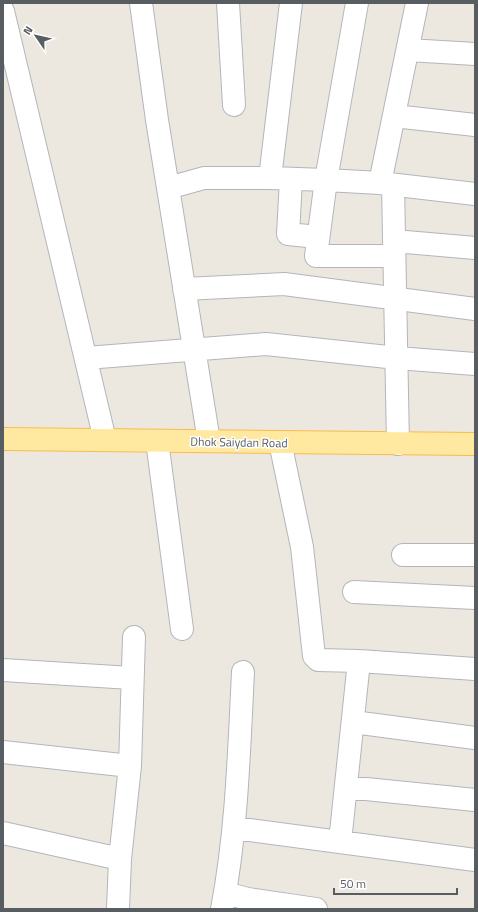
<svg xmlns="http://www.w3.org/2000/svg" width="478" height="912" font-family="'Titillium Web',sans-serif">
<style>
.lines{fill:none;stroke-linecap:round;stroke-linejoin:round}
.minor-casing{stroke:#b2b6bb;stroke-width:24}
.major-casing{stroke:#f8bb4c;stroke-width:24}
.minor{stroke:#fff;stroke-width:22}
.major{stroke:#ffe9a1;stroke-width:22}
.labels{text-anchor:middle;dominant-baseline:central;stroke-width:3;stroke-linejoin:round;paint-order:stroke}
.street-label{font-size:12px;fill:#585d61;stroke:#fff}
</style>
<rect width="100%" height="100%" fill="#ece8df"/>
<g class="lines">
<defs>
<path id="minor" d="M 141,3 L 157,120 L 209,441
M 228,3 L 234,105
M 3,11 L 105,440
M 408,50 L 475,54
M 394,116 L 475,125
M 270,178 L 326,180 L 357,3
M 291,179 L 288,234 L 318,237
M 380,183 L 475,194
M 393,185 L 398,444
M 168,188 L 204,178 L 270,178 L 291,3
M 394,241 L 475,248
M 394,256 L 316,256 L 326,180 L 380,183 L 417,3
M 184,289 L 284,284 L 475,309
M 86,358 L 266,344 L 397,358 L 475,364
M 157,441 L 182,629
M 280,442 L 302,547 L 314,656 L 318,660 L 359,661 L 475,669
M 403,555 L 475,555
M 354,592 L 475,598
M 3,670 L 131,678
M 353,722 L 475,738
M 3,752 L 130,766
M 346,787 L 475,800
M 234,828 L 475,860
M 3,833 L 120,859
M 340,842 L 359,661
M 225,893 L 248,899 L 316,909
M 118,909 L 120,859 L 130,766 L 134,637
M 222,909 C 237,831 239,751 243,672"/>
<path id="major" d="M 3,439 L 475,444"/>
</defs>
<use href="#minor" class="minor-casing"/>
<use href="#major" class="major-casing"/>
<use href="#minor" class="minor"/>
<use href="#major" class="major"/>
</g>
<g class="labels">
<g class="street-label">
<text transform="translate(239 442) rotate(1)">Dhok Saiydan Road</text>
</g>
</g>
<rect width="478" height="912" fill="none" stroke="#585d61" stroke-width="8"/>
<g transform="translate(36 36) rotate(304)" stroke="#ffffff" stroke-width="3" paint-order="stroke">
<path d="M0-3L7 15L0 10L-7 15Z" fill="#585d61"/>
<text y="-6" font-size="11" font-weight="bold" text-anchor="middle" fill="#585d61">N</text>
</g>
<path d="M334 888v6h123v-6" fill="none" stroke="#585d61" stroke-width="2"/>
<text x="340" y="888" font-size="12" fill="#585d61" stroke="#ffffff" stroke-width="3" paint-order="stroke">50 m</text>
</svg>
